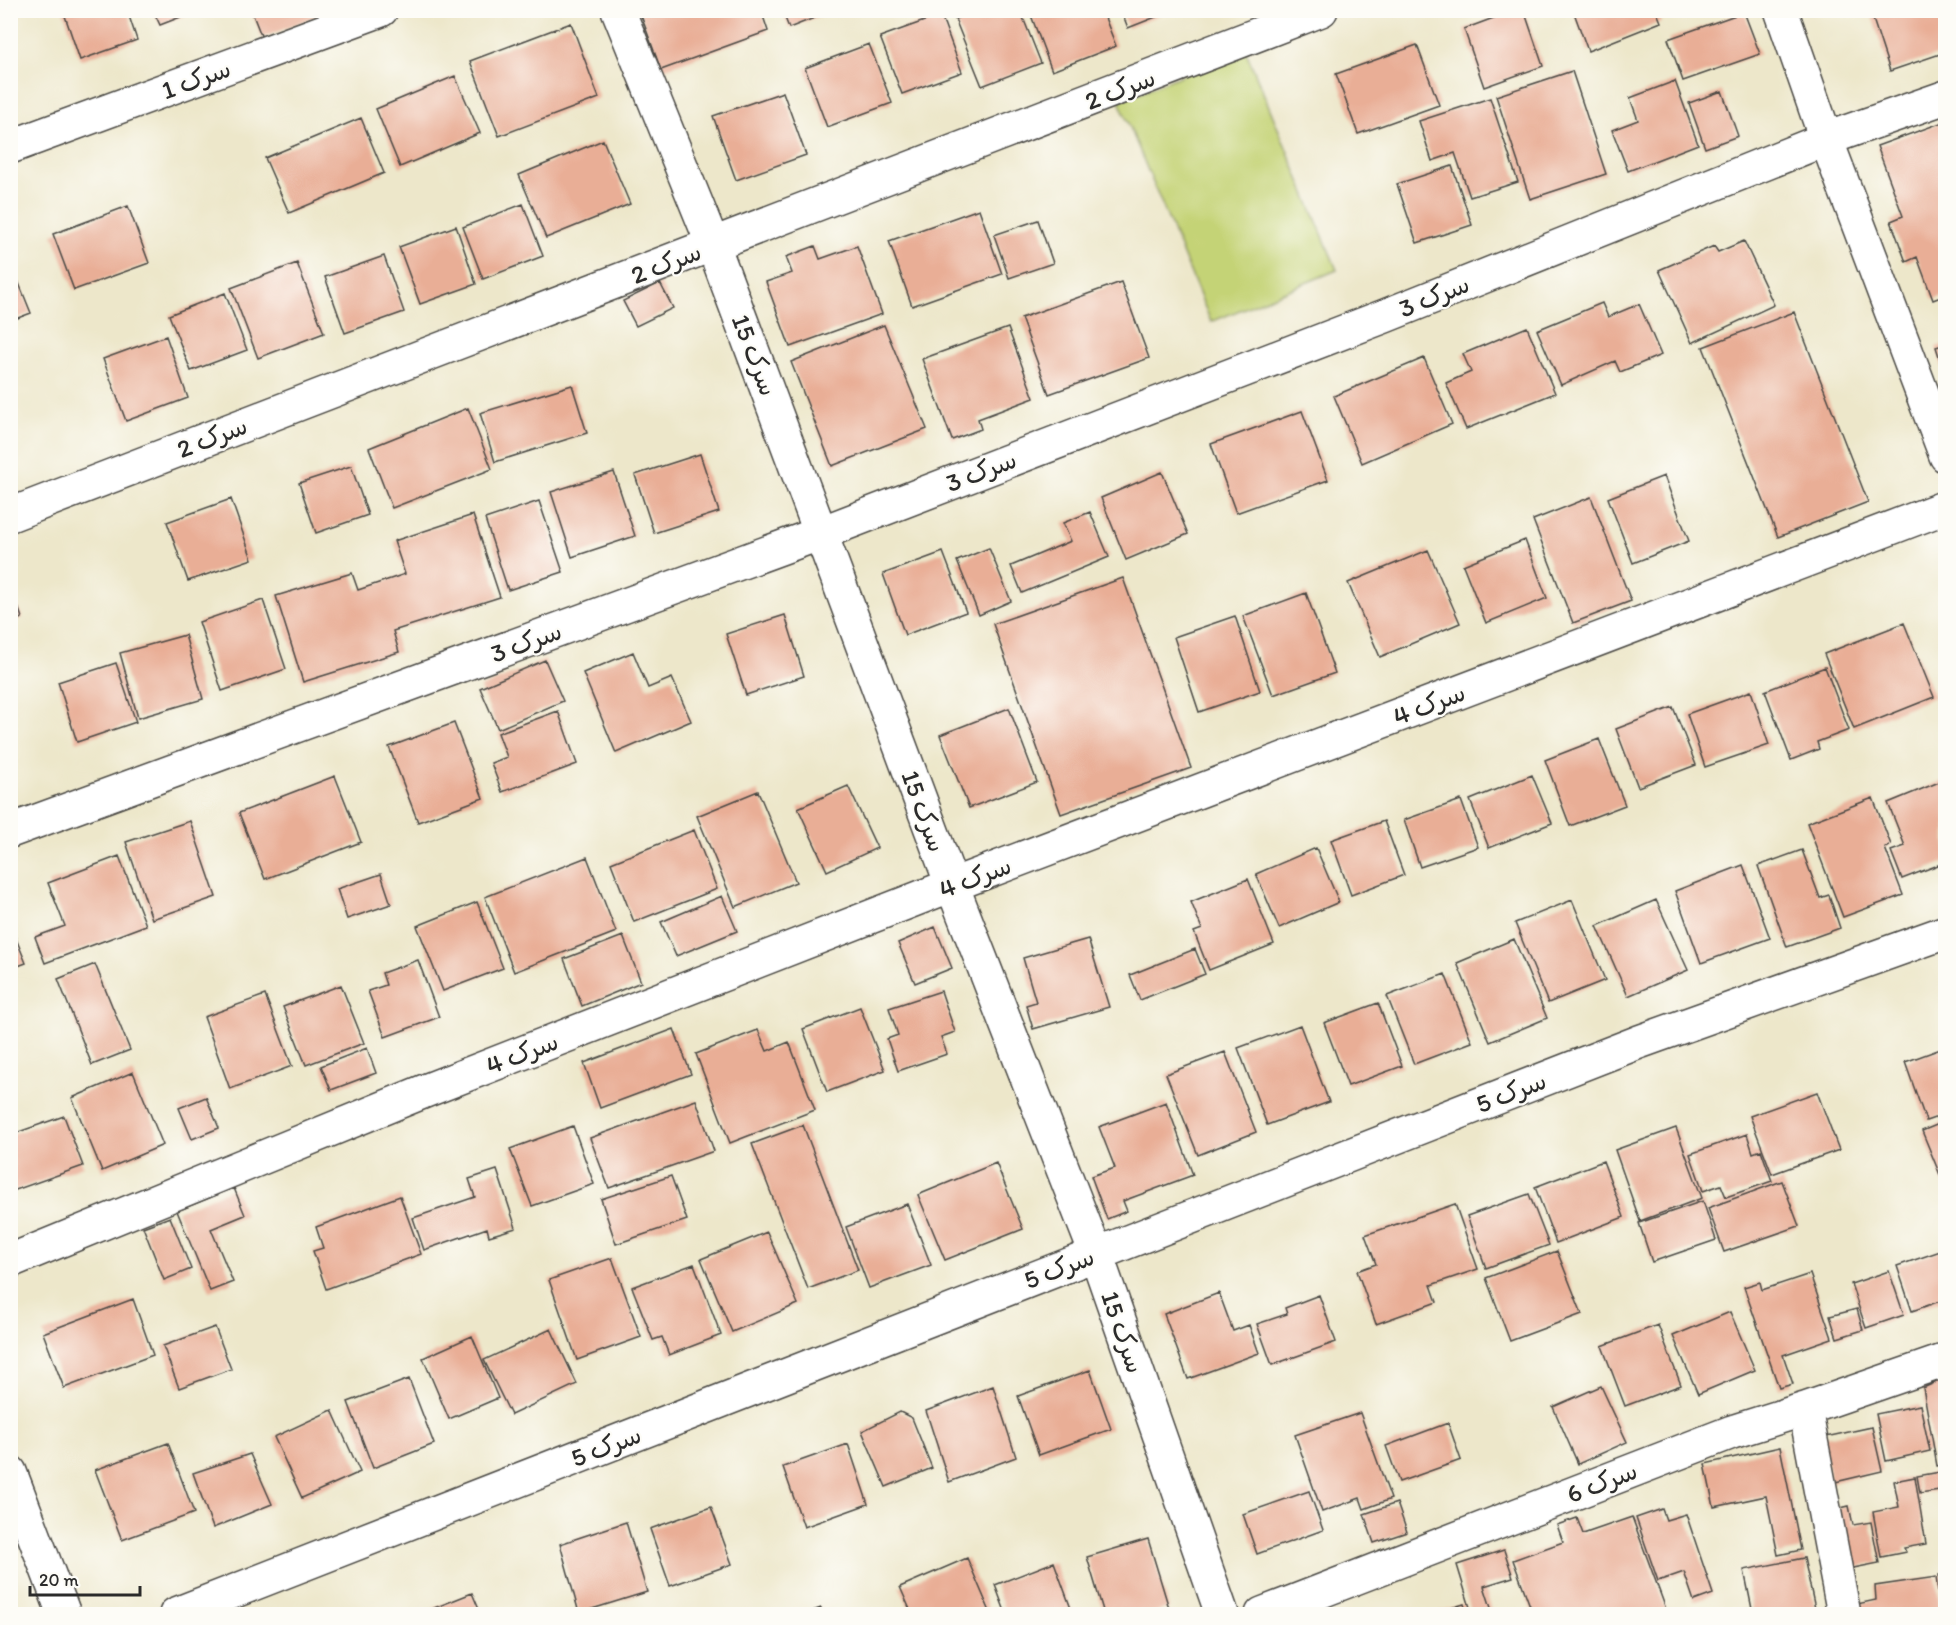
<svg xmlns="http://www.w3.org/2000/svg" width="1956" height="1625" font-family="Itim,'Playpen Sans Arabic',sans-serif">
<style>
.green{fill:#c4d376;stroke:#787f50;stroke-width:1.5}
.building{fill:#e9ae96}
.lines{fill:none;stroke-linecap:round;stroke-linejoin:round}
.street-casing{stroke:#484743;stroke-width:36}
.secondary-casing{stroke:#484743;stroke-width:36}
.street{stroke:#fff;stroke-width:33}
.secondary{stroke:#fff;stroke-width:33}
.labels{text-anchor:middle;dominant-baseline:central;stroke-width:4.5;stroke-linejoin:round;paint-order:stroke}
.street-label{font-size:26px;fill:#2b2b2b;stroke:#fdfcf7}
</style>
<rect width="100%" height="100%" fill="#fdfcf7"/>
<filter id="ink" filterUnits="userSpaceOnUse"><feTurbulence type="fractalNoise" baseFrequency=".0167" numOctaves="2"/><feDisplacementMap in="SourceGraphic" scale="12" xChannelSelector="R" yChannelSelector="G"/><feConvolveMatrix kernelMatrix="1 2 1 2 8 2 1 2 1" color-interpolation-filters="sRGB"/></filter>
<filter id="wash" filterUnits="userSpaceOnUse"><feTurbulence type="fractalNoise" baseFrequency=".008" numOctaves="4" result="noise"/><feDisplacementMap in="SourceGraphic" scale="24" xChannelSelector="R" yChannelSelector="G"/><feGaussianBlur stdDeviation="1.35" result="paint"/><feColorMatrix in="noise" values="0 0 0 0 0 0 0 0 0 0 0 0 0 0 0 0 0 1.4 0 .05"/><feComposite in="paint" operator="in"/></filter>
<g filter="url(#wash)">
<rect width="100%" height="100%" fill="#ede7ca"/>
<path class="green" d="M 1245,49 L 1337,270 L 1211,322 L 1119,101 Z"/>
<g id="blocks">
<path class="building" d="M 63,10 L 127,10 L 137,40 L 80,60 Z
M 153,10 L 196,10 L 196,11 L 160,25 Z
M 251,10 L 331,10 L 262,38 Z
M 639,10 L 761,10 L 768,31 L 661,70 Z
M 782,10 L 832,10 L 832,11 L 789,28 Z
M 975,10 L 1020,10 L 1041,63 L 982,86 L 955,19 Z
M 1029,10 L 1102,10 L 1116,46 L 1052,71 Z
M 1121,10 L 1171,10 L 1171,11 L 1128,28 Z
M 1515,10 L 1524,10 L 1543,66 L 1484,87 L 1464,29 Z
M 1573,10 L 1656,10 L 1661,22 L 1588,51 Z
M 1870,10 L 1946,10 L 1946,52 L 1890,71 Z
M 1744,12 L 1760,54 L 1683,81 L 1668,39 Z
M 941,15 L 962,72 L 902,94 L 880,37 Z
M 571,23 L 599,98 L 499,136 L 470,61 Z
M 869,44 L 892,103 L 827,127 L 805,68 Z
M 1417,45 L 1439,105 L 1358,134 L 1336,74 Z
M 1572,71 L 1606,174 L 1530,199 L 1496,96 Z
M 455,76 L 480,133 L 400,167 L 376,109 Z
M 1675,81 L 1698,144 L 1628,171 L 1612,130 L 1638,120 L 1630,98 Z
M 1722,91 L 1738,136 L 1705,148 L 1689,103 Z
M 783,92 L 806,155 L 736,180 L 713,116 Z
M 1490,98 L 1518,182 L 1470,197 L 1455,153 L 1432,161 L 1419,121 Z
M 361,118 L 384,173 L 289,213 L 265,158 Z
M 1946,121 L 1946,295 L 1933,300 L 1917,257 L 1906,262 L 1891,221 L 1903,216 L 1877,146 Z
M 603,140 L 630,204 L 546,238 L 519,175 Z
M 1452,166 L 1472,225 L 1417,243 L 1397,184 Z
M 523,204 L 543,256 L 483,279 L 463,227 Z
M 128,206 L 149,263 L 74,290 L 53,234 Z
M 979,209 L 1002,274 L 912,306 L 889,241 Z
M 1038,220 L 1053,263 L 1009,278 L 994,235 Z
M 456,226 L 476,284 L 420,304 L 399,247 Z
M 1744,241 L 1774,305 L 1692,343 L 1659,270 L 1714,246 L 1718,252 Z
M 815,246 L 820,259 L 857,246 L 882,314 L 790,347 L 766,282 L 792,273 L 786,257 Z
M 384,256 L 404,312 L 345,333 L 325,277 Z
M 10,261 L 31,313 L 10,321 Z
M 297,263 L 324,333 L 258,358 L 231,288 Z
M 1121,282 L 1149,358 L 1049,394 L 1021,318 Z
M 660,283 L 673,308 L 636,326 L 623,301 Z
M 225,293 L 247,350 L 191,371 L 169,315 Z
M 1602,303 L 1608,317 L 1639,304 L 1661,355 L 1620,372 L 1615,361 L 1561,385 L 1537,330 Z
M 1794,312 L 1868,502 L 1778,537 L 1703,347 Z
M 884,325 L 927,429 L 832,466 L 791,362 Z
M 1527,327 L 1555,393 L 1466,429 L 1446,383 L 1471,372 L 1463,354 Z
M 1008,328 L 1034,398 L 978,419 L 981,429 L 952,440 L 922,359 Z
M 166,336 L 188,398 L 126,421 L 103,359 Z
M 1946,344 L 1946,375 L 1945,375 L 1936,347 Z
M 1424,358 L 1452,424 L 1362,463 L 1334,396 Z
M 572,385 L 587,433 L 495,462 L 480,413 Z
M 468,408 L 492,469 L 392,508 L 369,448 Z
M 1302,411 L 1328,480 L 1236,513 L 1211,444 Z
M 700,454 L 719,512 L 654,533 L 635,475 Z
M 351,466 L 368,515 L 316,533 L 299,483 Z
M 614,472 L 635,536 L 572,557 L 551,492 Z
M 1162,472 L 1188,534 L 1126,560 L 1101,498 Z
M 1664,476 L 1689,541 L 1633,563 L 1608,498 Z
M 1591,497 L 1631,601 L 1573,623 L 1533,520 Z
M 231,499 L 252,559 L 188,581 L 167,522 Z
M 539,501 L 563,572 L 508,590 L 485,519 Z
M 1090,512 L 1109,557 L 1022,593 L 1011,566 L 1071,541 L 1063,523 Z
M 473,515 L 500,597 L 393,631 L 399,652 L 303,682 L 276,596 L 352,573 L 358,590 L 405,574 L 394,541 Z
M 1525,540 L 1547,598 L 1486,623 L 1463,565 Z
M 989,548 L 1011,601 L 979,615 L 957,561 Z
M 1428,550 L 1460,623 L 1380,657 L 1348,583 Z
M 943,552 L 966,612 L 905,635 L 883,574 Z
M 1123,578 L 1191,768 L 1061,814 L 993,624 Z
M 10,583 L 22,618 L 10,622 Z
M 1306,593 L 1335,673 L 1273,695 L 1243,616 Z
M 263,600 L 286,669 L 222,691 L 199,622 Z
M 785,615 L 804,676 L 746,695 L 726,634 Z
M 1235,616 L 1260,691 L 1199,712 L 1174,637 Z
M 1904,623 L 1934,697 L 1854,729 L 1824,654 Z
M 185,635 L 203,699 L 138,718 L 120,653 Z
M 633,652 L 648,688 L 672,678 L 691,721 L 616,753 L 583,673 Z
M 545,660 L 563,701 L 498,729 L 480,688 Z
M 116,663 L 136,722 L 77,742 L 58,682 Z
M 1825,667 L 1849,730 L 1817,742 L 1819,749 L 1791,760 L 1765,691 Z
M 1751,691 L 1769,745 L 1705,767 L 1687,714 Z
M 1673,707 L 1696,765 L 1638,787 L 1616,729 Z
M 1009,708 L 1037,782 L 969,808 L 940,735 Z
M 558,711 L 577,764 L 502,792 L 491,763 L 507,757 L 498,733 Z
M 454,723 L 483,798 L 418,822 L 389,747 Z
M 1599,739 L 1625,805 L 1570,826 L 1545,760 Z
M 1532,775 L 1552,823 L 1489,848 L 1470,800 Z
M 335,776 L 361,842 L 265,879 L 239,813 Z
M 1944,780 L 1946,784 L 1946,862 L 1902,879 L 1891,851 L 1905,846 L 1888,803 Z
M 848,786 L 877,848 L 827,871 L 798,808 Z
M 758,791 L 796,882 L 735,907 L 697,816 Z
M 1873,798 L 1891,845 L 1885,848 L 1903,895 L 1843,917 L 1807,823 Z
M 1461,800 L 1478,847 L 1420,867 L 1404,820 Z
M 190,821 L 216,897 L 152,919 L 126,842 Z
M 1384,821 L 1404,875 L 1351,895 L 1331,840 Z
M 694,830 L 717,889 L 634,922 L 611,863 Z
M 1316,848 L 1339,902 L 1279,928 L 1256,874 Z
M 1802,850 L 1820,898 L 1829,895 L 1840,928 L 1787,947 L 1758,866 Z
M 119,856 L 146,925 L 45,963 L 35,937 L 65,926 L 48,883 Z
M 587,857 L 616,932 L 514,972 L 485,897 Z
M 1743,865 L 1770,938 L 1701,963 L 1675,891 Z
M 381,874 L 391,904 L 347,919 L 337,889 Z
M 1248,879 L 1274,944 L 1209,970 L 1194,932 L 1202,929 L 1191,902 Z
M 722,896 L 737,931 L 676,956 L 661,922 Z
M 1572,900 L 1605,980 L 1548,1003 L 1515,923 Z
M 1656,900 L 1688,970 L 1628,996 L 1597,926 Z
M 477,902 L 503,968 L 443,991 L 417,926 Z
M 10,924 L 26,963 L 10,969 Z
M 935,927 L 952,968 L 915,983 L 898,943 Z
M 623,936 L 641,982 L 582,1006 L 564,959 Z
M 1088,939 L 1109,1007 L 1033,1029 L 1026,1005 L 1036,1002 L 1023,958 Z
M 1514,939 L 1547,1018 L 1490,1042 L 1457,963 Z
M 1195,949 L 1205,974 L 1140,1000 L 1130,975 Z
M 418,960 L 439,1017 L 385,1037 L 368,991 L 386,985 L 382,973 Z
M 95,964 L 130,1050 L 92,1065 L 58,979 Z
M 1445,974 L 1472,1042 L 1414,1064 L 1387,996 Z
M 341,985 L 364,1043 L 306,1065 L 283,1007 Z
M 941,991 L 955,1032 L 941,1037 L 947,1054 L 898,1071 L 887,1039 L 898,1035 L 889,1008 Z
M 265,995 L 292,1066 L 230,1089 L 204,1017 Z
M 1378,1003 L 1402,1066 L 1348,1086 L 1324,1023 Z
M 860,1007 L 885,1070 L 827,1092 L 803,1029 Z
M 1300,1025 L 1329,1102 L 1267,1125 L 1238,1048 Z
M 674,1029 L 691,1074 L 600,1108 L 584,1063 Z
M 758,1030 L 767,1051 L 789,1042 L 815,1110 L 730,1143 L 696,1054 Z
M 1946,1047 L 1946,1114 L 1926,1121 L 1905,1062 Z
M 367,1048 L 376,1073 L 331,1090 L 321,1066 Z
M 1225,1052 L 1256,1132 L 1198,1155 L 1166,1074 Z
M 133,1072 L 163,1145 L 102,1171 L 72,1098 Z
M 1817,1092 L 1839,1150 L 1772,1174 L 1750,1116 Z
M 206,1097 L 219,1128 L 192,1139 L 179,1108 Z
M 696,1100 L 714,1151 L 609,1188 L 590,1138 Z
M 1166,1102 L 1193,1175 L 1123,1201 L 1127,1211 L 1107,1219 L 1091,1176 L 1115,1168 L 1099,1127 Z
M 64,1116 L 83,1166 L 10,1192 L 10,1135 Z
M 1946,1121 L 1946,1187 L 1945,1187 L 1922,1131 Z
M 803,1125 L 858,1270 L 808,1289 L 752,1144 Z
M 573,1126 L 594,1184 L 532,1206 L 510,1149 Z
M 1676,1128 L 1702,1198 L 1640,1221 L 1615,1150 Z
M 1747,1134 L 1753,1153 L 1761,1150 L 1772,1181 L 1726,1197 L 1721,1185 L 1703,1191 L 1690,1154 Z
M 1603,1161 L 1624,1217 L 1556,1243 L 1535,1187 Z
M 996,1163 L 1023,1229 L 945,1260 L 918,1195 Z
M 497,1170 L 516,1228 L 489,1236 L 487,1228 L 424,1250 L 413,1218 L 475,1197 L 469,1179 Z
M 671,1176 L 687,1220 L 616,1244 L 601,1199 Z
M 1782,1181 L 1799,1226 L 1724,1252 L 1708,1208 Z
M 234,1188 L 245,1215 L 211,1229 L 233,1282 L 210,1291 L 177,1211 Z
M 1529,1194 L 1549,1245 L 1486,1268 L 1467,1216 Z
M 400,1196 L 421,1254 L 326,1289 L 313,1251 L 323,1248 L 316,1227 Z
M 1703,1201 L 1716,1240 L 1652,1262 L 1639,1223 Z
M 907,1204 L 931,1265 L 869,1288 L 846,1227 Z
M 1455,1204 L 1478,1269 L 1431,1285 L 1437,1302 L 1376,1324 L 1357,1271 L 1376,1264 L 1365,1235 Z
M 170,1217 L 191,1269 L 164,1280 L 143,1227 Z
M 767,1232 L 798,1304 L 732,1332 L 701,1259 Z
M 1946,1249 L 1946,1299 L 1912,1311 L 1897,1266 Z
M 1557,1251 L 1582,1314 L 1510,1341 L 1486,1278 Z
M 612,1258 L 641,1337 L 577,1360 L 549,1280 Z
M 694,1264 L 721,1335 L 669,1355 L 662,1337 L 653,1340 L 632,1287 Z
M 1889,1271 L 1904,1315 L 1866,1328 L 1851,1284 Z
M 1810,1274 L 1832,1338 L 1783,1355 L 1793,1384 L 1779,1388 L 1744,1287 L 1760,1282 L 1762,1290 Z
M 1219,1293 L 1233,1331 L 1249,1325 L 1259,1353 L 1188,1379 L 1164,1314 Z
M 1319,1295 L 1336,1342 L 1272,1365 L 1257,1324 L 1287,1314 L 1285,1308 Z
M 133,1299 L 153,1355 L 64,1388 L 43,1333 Z
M 1857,1309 L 1863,1330 L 1837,1338 L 1830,1316 Z
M 1730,1312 L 1755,1370 L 1698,1394 L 1673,1336 Z
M 1658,1325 L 1681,1385 L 1625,1406 L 1602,1346 Z
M 215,1327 L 231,1369 L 179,1388 L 163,1346 Z
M 551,1329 L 577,1384 L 511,1415 L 484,1360 Z
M 472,1336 L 498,1398 L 449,1419 L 423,1358 Z
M 1090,1370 L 1111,1429 L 1039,1455 L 1018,1396 Z
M 1946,1378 L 1946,1465 L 1937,1466 L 1923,1388 Z
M 409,1379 L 434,1444 L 373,1468 L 348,1402 Z
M 993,1386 L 1016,1457 L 949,1482 L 926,1411 Z
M 1601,1386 L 1627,1442 L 1578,1464 L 1553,1407 Z
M 1920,1405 L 1930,1451 L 1886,1461 L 1876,1414 Z
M 332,1410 L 360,1472 L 302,1498 L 274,1437 Z
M 900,1412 L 912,1418 L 932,1468 L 886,1487 L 862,1431 Z
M 1360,1413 L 1391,1499 L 1364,1509 L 1360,1498 L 1322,1512 L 1295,1435 Z
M 1448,1423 L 1461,1460 L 1399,1482 L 1386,1446 Z
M 1872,1427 L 1882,1471 L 1831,1483 L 1821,1438 Z
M 168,1443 L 194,1513 L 122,1540 L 95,1470 Z
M 848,1444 L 868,1504 L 804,1527 L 783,1467 Z
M 1780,1447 L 1801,1550 L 1778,1555 L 1766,1496 L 1714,1507 L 1705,1464 Z
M 250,1454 L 272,1504 L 213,1528 L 193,1473 Z
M 1946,1471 L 1946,1489 L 1920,1493 L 1917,1476 Z
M 1915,1477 L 1926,1544 L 1904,1548 L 1906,1552 L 1881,1557 L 1873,1512 L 1899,1507 L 1894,1481 Z
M 1309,1491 L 1323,1530 L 1257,1554 L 1243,1514 Z
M 1397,1503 L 1407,1532 L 1374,1543 L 1364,1514 Z
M 1849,1506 L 1853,1525 L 1871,1522 L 1879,1563 L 1843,1570 L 1832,1510 Z
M 711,1507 L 732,1564 L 670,1586 L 650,1529 Z
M 1662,1509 L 1666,1520 L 1686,1514 L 1713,1594 L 1694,1601 L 1684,1572 L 1658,1581 L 1636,1518 Z
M 1632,1517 L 1666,1609 L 1652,1614 L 1533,1614 L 1513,1560 L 1563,1542 L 1557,1525 L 1577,1518 L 1583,1534 Z
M 626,1522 L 647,1592 L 579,1613 L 560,1544 Z
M 1148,1539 L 1169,1608 L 1147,1614 L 1104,1614 L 1087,1557 Z
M 1504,1550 L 1513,1577 L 1484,1586 L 1493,1614 L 1472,1614 L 1457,1565 Z
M 967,1558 L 991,1614 L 912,1614 L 900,1587 Z
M 1804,1558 L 1816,1613 L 1766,1614 L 1765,1612 L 1753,1614 L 1744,1570 Z
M 1054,1562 L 1073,1614 L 1006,1614 L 995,1585 Z
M 1946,1574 L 1946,1606 L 1944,1606 L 1939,1575 Z
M 1936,1577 L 1941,1614 L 1858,1614 L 1857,1604 L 1876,1600 L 1875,1586 Z
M 472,1593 L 481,1614 L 419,1614 Z
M 1464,1604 L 1467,1614 L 1430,1614 Z
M 821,1608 L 823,1614 L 804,1614 Z"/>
</g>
</g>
<g filter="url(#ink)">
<use href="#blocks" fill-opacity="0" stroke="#484743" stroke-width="1.5"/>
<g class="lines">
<defs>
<path id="street" d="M 618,10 L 713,245 L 952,885 L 1096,1254 L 1222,1614
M 10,147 L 381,10
M 10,515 L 1321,10
M 10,831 L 821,533 L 1385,316 L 1826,139 L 1946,97
M 10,1261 L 425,1091 L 952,885 L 1946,507
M 1805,1409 L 1844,1614
M 10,1472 L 64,1614
M 176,1614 L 1639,1042 L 1946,932
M 1262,1614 L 1732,1432 L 1805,1409 L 1946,1360"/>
<path id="secondary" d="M 1781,10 L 1826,139 L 1946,456"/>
</defs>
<use href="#street" class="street-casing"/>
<use href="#secondary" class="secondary-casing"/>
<use href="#street" class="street"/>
<use href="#secondary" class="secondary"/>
</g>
</g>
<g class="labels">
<g class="street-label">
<text transform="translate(196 79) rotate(-20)">سرک 1</text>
<text transform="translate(1120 89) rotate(-21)">سرک 2</text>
<text transform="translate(666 263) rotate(-21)">سرک 2</text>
<text transform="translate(1434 296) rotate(-22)">سرک 3</text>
<text transform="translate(755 355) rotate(69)">سرک 15</text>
<text transform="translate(212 437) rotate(-21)">سرک 2</text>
<text transform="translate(981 471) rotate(-21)">سرک 3</text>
<text transform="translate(526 642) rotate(-20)">سرک 3</text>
<text transform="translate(1429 704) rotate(-21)">سرک 4</text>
<text transform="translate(924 811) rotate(70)">سرک 15</text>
<text transform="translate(975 877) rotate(-21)">سرک 4</text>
<text transform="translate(522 1053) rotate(-21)">سرک 4</text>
<text transform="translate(1511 1092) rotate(-21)">سرک 5</text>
<text transform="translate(1059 1268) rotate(-21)">سرک 5</text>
<text transform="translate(1123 1332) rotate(71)">سرک 15</text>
<text transform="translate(606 1446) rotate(-21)">سرک 5</text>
<text transform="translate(1602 1482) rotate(-21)">سرک 6</text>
</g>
</g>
<rect width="1956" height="1625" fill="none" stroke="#fdfcf7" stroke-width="36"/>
<path d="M30 1586v9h110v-9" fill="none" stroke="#2b2b2b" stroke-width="3"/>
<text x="39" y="1586" font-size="18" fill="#2b2b2b" stroke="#fdfcf7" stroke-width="4.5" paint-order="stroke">20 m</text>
</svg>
